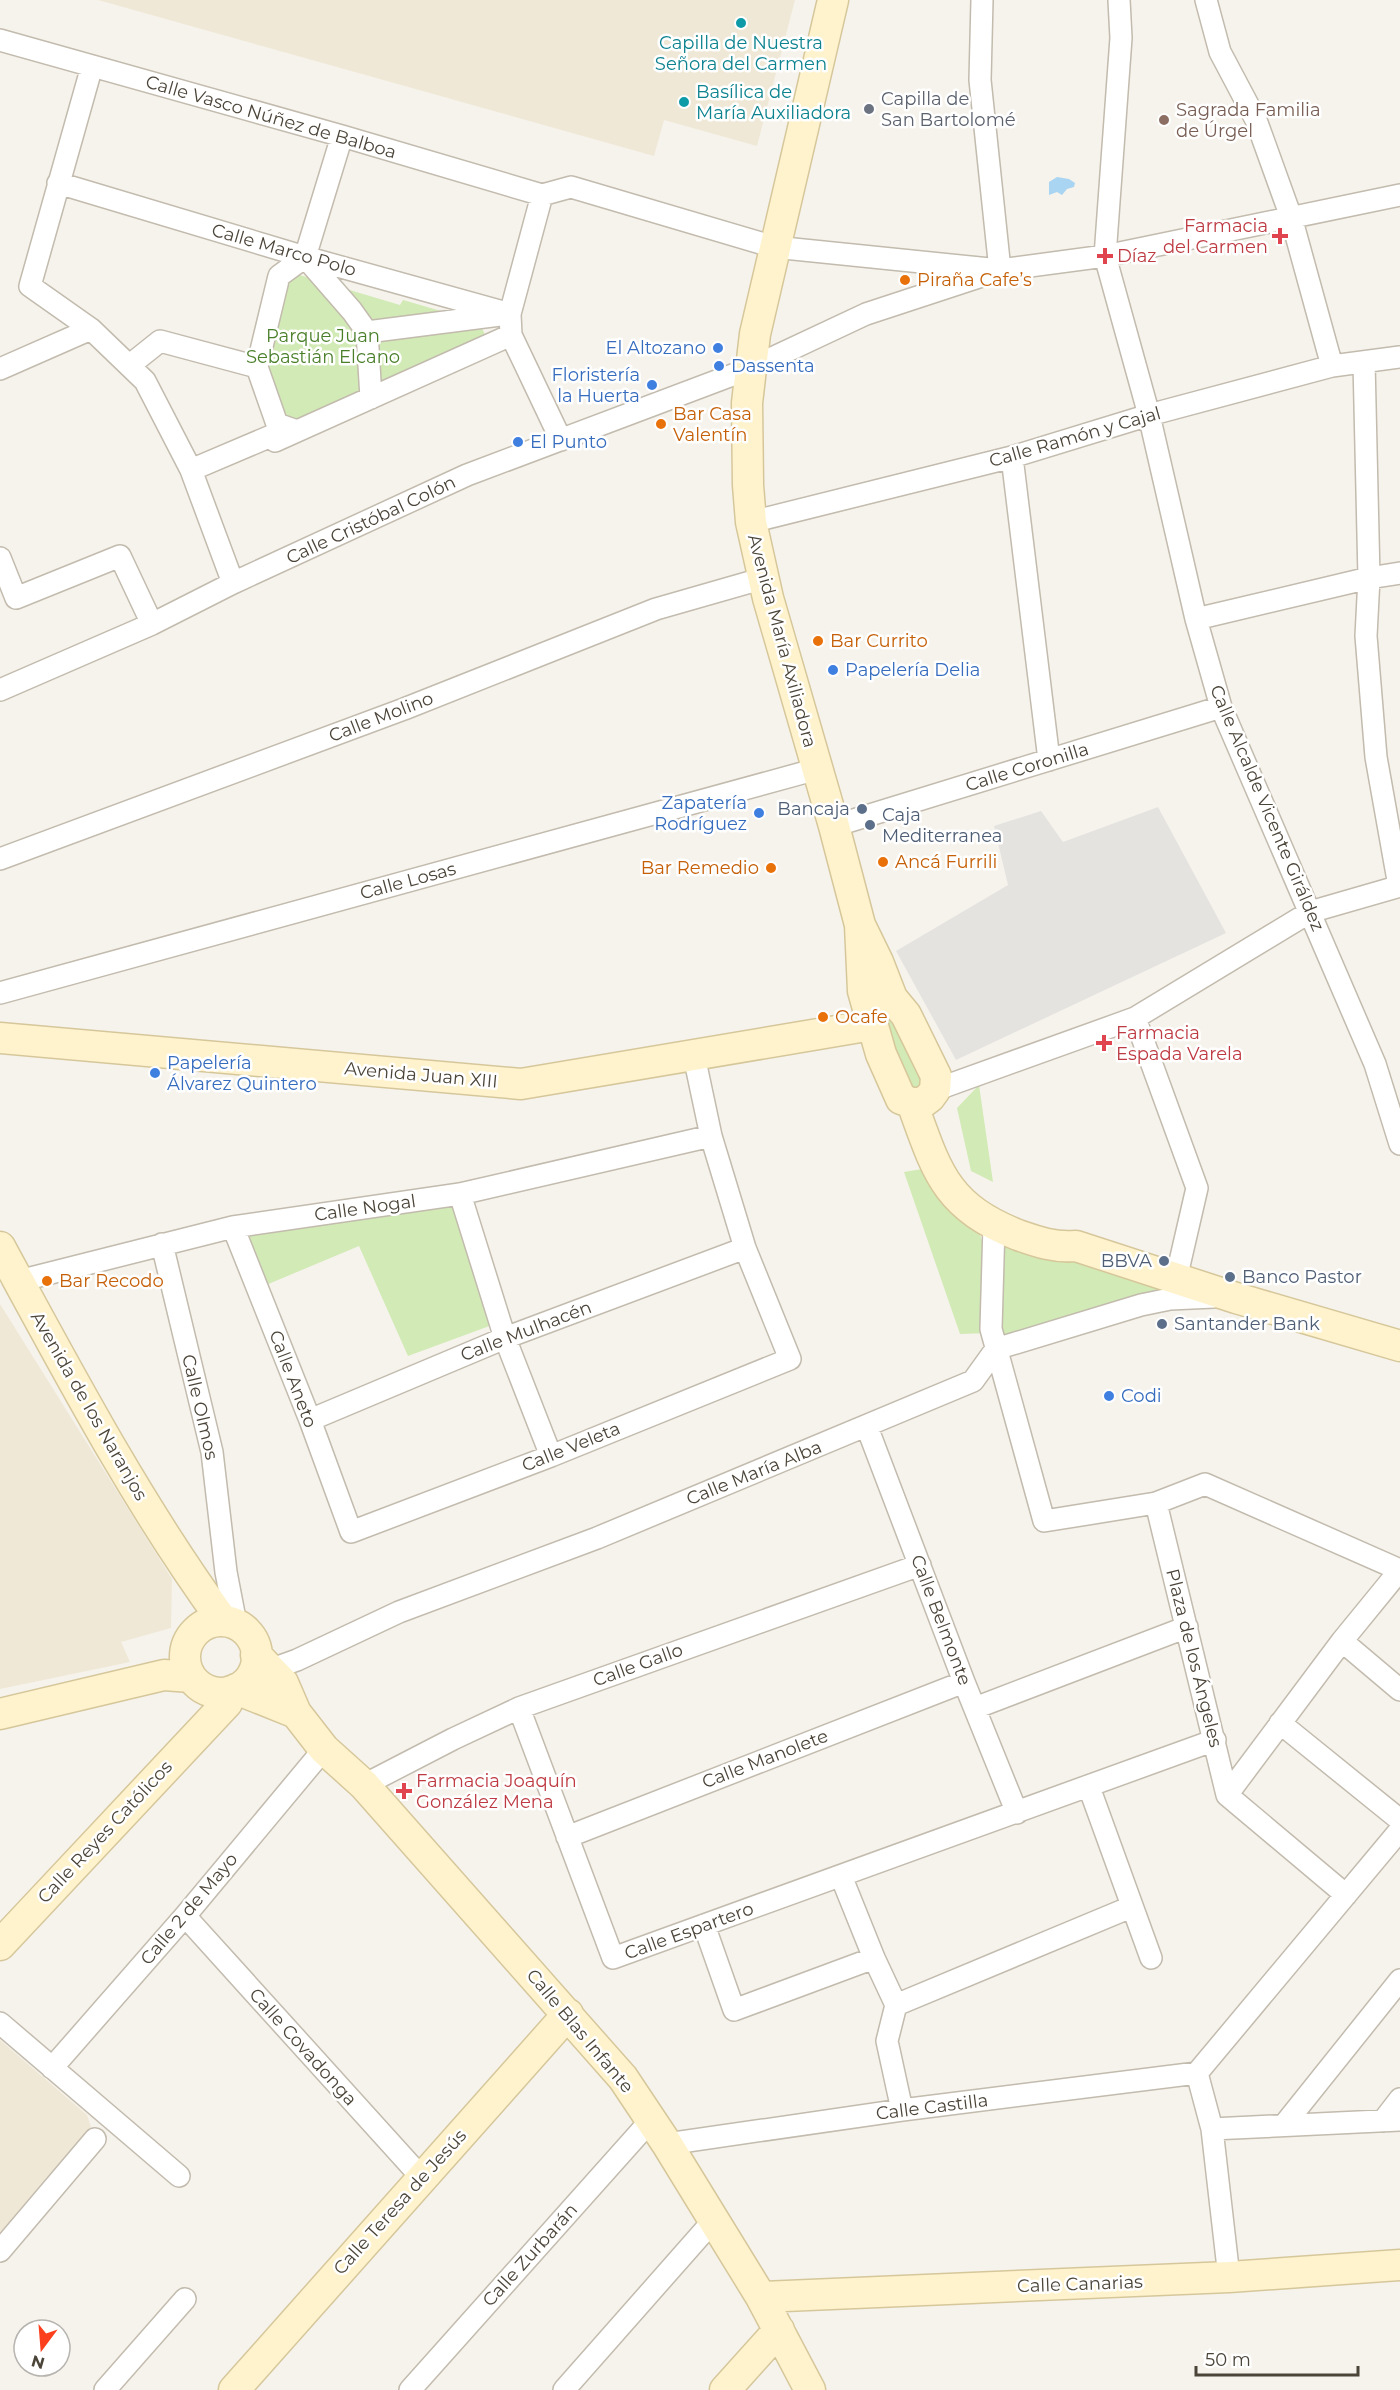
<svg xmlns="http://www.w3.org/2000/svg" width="1400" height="2390" font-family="Montserrat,sans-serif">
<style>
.education{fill:#efe8d6}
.green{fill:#d2eab5}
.parking{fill:#e5e3e0}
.water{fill:#a9d4f2}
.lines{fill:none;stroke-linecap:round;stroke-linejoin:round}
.street-casing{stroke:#c2bbae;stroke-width:24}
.secondary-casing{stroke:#d6c79b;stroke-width:33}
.street{stroke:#fff;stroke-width:21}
.secondary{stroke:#fff3cd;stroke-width:30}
.culture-dot{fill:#0f9aa8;stroke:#fff;stroke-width:2}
.worship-dot{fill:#6b7280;stroke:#fff;stroke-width:2}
.education-dot{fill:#8d6e63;stroke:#fff;stroke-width:2}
.health-dot{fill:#e0444e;stroke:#fff;stroke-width:2}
.food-dot{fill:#e8710a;stroke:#fff;stroke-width:2}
.shop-dot{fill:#3f7fe0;stroke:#fff;stroke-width:2}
.service-dot{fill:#5c6f8a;stroke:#fff;stroke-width:2}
.labels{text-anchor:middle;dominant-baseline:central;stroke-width:5;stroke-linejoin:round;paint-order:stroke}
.culture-label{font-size:18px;fill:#0d838f;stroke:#fff}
.worship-label{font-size:18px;fill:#5b616d;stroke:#fff;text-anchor:start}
.education-label{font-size:18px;fill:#785e54;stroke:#fff;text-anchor:start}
.street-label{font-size:18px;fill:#4b4439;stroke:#fff}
.health-label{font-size:18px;fill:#be3a42;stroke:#fff;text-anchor:start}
.food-label{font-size:18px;fill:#c56008;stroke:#fff;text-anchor:start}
.park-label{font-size:18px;fill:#4a7f2a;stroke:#fff}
.shop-label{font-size:18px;fill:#366cbe;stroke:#fff;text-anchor:start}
.service-label{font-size:18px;fill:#4e5e75;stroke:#fff;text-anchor:start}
</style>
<rect width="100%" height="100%" fill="#f6f3ec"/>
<path class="education" d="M 98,0 L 795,0 L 757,146 L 664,120 L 654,156 Z
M 0,1304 L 172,1579 L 171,1628 L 121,1642 L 130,1662 L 0,1689 Z
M 0,2040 L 87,2115 L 91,2127 L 0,2234 Z"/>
<path class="green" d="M 276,268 L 400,305 L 403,300 L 479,322 L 487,339 L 276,437 L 251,373 Z
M 893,1013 L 926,1086 L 914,1091 L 880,1016 Z
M 979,1085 L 993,1182 L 971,1171 L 957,1108 Z
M 922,1169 L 976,1224 L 990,1262 L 990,1333 L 960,1334 L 904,1172 Z
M 460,1200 L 503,1321 L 408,1356 L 359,1246 L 266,1285 L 239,1234 Z
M 1001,1237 L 1212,1293 L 1000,1343 Z"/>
<path class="parking" d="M 1158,807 L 1226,933 L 956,1060 L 896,951 L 1008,885 L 994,826 L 1041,811 L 1063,842 Z"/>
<path class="water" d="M 1057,177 L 1069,179 L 1075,183 L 1074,187 L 1067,189 L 1062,195 L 1057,192 L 1049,195 L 1049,182 Z"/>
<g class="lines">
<defs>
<path id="street" d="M 1119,0 L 1121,38 L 1105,256 L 1149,415 L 1196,619 L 1221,707 L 1375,1064 L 1400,1144
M 1206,0 L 1220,52 L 1256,120 L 1291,217 L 1332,366
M 0,40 L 342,136 L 542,195
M 92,66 L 30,286 L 91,329 L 145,381 L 191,470 L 233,583
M 58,183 L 305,257 L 510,314
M 542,195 L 571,187 L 774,247 L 1000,270 L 980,80 L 982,0
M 542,195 L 510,314 L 511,335 L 561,440
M 305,257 L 352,311 L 367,332
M 1364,362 L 1369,578 L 1366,636 L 1376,757 L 1399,886
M 130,365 L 160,341 L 257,367
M 0,369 L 91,329
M 371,398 L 367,332 L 500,315
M 297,431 L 277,424 L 257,367 L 279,276 L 305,257 L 342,136
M 1012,457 L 1049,760
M 191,470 L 271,436 L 275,441 L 511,335
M 751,522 L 1012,457 L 1149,415 L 1332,366 L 1400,357
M 0,558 L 16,598 L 120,556 L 152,624
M 1196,619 L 1369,578 L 1400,573
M 0,690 L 152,624 L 233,583 L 467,475 L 751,368 L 866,314 L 1000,270 L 1105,256 L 1400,195
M 834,826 L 1221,707
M 0,859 L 404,709 L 656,609 L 764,578
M 0,993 L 817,769
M 1135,1018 L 1197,1188 L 1176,1279
M 935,1090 L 1135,1018 L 1310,912 L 1400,886
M 460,1194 L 505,1338 L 551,1456
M 994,1225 L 991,1329 L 1044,1521 L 1156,1503 L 1205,1484 L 1400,1570
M 233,1227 L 310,1420 L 351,1532 L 551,1456 L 790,1359 L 745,1248 L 711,1136 L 694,1056
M 162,1244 L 212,1452 L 226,1572 L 236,1624
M 19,1281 L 233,1227 L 460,1194 L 711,1136
M 310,1420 L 505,1338 L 745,1248
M 867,1427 L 964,1682 L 1017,1813
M 1156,1503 L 1227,1795
M 1342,1641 L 1400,1690
M 250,1677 L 297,1660 L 399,1612 L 597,1538 L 973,1381 L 996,1349 L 1141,1305 L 1170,1299 L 1214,1297
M 519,1708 L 613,1958 L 1215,1740
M 975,1708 L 1187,1627
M 1280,1723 L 1400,1820
M 364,1785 L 453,1739 L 519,1708 L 920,1565
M 1089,1787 L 1151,1958
M 1227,1795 L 1342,1641 L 1400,1570
M 1227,1795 L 1346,1895
M 567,1837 L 964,1682
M 841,1876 L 874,1958 L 896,2005 L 887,2041 L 902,2110
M 185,1916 L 422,2178
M 704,1925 L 734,2010 L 874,1958
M 896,2005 L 1131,1907
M 0,2023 L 179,2176
M 52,2068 L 185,1916 L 324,1749
M 1197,2073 L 1400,1830
M 1197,2073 L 1212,2129 L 1229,2277
M 1383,2121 L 1400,2099
M 1284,2125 L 1400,1980
M 1212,2129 L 1400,2120
M 667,2144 L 902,2110 L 1197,2073
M 0,2251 L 95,2139
M 105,2390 L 185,2299
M 410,2390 L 651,2120
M 564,2390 L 713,2221"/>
<path id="secondary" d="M 833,0 L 755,334 L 747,403 L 748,485 L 751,522 L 768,598 L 834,826 L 860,925 L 863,991 L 881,1054 L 901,1099 L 912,1103 L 922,1103 L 930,1097 L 935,1090 L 936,1076 L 906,1015 L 892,998 L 878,962 L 860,925
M 0,1038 L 521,1084 L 872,1025
M 912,1103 C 937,1172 945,1206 1018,1235 C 1038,1242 1055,1248 1076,1246 L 1236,1298 L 1400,1346
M 0,1247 C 69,1374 137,1503 223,1621
M185 1657a36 36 0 1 1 72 0a36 36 0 1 1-72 0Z
M 256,1655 L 283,1683 L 296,1713 L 324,1749 L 364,1785 L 623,2078 L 667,2144 L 761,2297 L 810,2390
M 236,1689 L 296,1713
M 0,1714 L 164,1675 L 191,1677
M 0,1945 L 227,1703 L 231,1691
M 761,2297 L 1229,2277 L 1400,2265
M 234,2390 L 568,2014
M 725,2390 L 779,2330"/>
</defs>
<use href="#street" class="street-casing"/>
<use href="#secondary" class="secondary-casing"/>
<use href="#street" class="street"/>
<use href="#secondary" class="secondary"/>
</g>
<g class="culture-dot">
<circle cx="741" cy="23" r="6"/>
<circle cx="684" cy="102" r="6"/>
</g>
<circle class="worship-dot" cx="869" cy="109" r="6"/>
<circle class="education-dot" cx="1164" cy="120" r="6"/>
<g class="health-dot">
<path d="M1277 227h6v6h6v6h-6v6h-6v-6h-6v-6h6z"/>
<path d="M1102 247h6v6h6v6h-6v6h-6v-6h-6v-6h6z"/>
<path d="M1101 1034h6v6h6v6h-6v6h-6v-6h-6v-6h6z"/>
<path d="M401 1782h6v6h6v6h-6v6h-6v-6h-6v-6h6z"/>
</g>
<g class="food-dot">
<circle cx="905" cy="280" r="6"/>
<circle cx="661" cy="424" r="6"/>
<circle cx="818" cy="641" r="6"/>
<circle cx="883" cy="862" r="6"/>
<circle cx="771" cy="868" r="6"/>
<circle cx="823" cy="1017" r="6"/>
<circle cx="47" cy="1281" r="6"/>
</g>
<g class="shop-dot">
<circle cx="718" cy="348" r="6"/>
<circle cx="719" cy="366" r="6"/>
<circle cx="652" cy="385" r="6"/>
<circle cx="518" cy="442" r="6"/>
<circle cx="833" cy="670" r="6"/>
<circle cx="759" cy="813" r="6"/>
<circle cx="155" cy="1073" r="6"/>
<circle cx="1109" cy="1396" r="6"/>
</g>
<g class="service-dot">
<circle cx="862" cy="809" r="6"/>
<circle cx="870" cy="825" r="6"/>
<circle cx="1164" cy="1261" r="6"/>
<circle cx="1230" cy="1277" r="6"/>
<circle cx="1162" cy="1324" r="6"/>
</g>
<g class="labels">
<g class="culture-label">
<text x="741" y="43">Capilla de Nuestra<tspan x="741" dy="21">Señora del Carmen</tspan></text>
<text x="696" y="92" text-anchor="start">Basílica de<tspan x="696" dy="21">María Auxiliadora</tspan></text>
</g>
<g class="worship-label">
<text x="881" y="99">Capilla de<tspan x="881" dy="21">San Bartolomé</tspan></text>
</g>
<g class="education-label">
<text x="1176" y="110">Sagrada Familia<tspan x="1176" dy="21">de Úrgel</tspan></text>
</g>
<g class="street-label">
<text transform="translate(271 117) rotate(16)">Calle Vasco Núñez de Balboa</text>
<text transform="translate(284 250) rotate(16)">Calle Marco Polo</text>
<text transform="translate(1075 437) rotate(-16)">Calle Ramón y Cajal</text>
<text transform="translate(371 520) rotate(-25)">Calle Cristóbal Colón</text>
<text transform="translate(782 641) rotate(75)">Avenida María Axiliadora</text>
<text transform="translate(381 717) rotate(-21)">Calle Molino</text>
<text transform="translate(1027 767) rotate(-17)">Calle Coronilla</text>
<text transform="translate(1267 808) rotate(67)">Calle Alcalde Vicente Giráldez</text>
<text transform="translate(408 881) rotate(-15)">Calle Losas</text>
<text transform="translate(421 1075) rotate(5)">Avenida Juan XIII</text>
<text transform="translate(365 1208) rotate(-8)">Calle Nogal</text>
<text transform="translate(526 1331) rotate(-21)">Calle Mulhacén</text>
<text transform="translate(293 1379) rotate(69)">Calle Aneto</text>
<text transform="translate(89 1406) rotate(60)">Avenida de los Naranjos</text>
<text transform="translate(200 1407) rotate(77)">Calle Olmos</text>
<text transform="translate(571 1447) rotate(-22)">Calle Veleta</text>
<text transform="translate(754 1473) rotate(-22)">Calle María Alba</text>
<text transform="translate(941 1620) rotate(69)">Calle Belmonte</text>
<text transform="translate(1194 1658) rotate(76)">Plaza de los Ángeles</text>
<text transform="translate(638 1665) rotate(-20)">Calle Gallo</text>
<text transform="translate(765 1759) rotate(-21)">Calle Manolete</text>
<text transform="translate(105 1832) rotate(-47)">Calle Reyes Católicos</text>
<text transform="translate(189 1909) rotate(-50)">Calle 2 de Mayo</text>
<text transform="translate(689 1931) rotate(-20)">Calle Espartero</text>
<text transform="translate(580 2031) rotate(50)">Calle Blas Infante</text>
<text transform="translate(303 2047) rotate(48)">Calle Covadonga</text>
<text transform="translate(932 2107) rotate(-7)">Calle Castilla</text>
<text transform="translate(400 2202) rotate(-48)">Calle Teresa de Jesús</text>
<text transform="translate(530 2255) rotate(-48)">Calle Zurbarán</text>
<text transform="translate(1080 2284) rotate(-2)">Calle Canarias</text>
</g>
<g class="health-label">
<text x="1268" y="226" text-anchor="end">Farmacia<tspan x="1268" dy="21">del Carmen</tspan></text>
<text x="1117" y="256">Díaz</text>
<text x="1116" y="1033">Farmacia<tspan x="1116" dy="21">Espada Varela</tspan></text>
<text x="416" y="1781">Farmacia Joaquín<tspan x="416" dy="21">González Mena</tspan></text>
</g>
<g class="food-label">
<text x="917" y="280">Piraña Cafe’s</text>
<text x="673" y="414">Bar Casa<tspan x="673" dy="21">Valentín</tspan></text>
<text x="830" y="641">Bar Currito</text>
<text x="895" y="862">Ancá Furrili</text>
<text x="759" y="868" text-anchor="end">Bar Remedio</text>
<text x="835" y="1017">Ocafe</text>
<text x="59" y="1281">Bar Recodo</text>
</g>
<g class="park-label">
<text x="323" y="336">Parque Juan<tspan x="323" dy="21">Sebastián Elcano</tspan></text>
</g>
<g class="shop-label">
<text x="706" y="348" text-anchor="end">El Altozano</text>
<text x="731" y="366">Dassenta</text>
<text x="640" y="375" text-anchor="end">Floristería<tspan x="640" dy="21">la Huerta</tspan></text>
<text x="530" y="442">El Punto</text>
<text x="845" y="670">Papelería Delia</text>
<text x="747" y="803" text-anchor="end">Zapatería<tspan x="747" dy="21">Rodríguez</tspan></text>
<text x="167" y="1063">Papelería<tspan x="167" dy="21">Álvarez Quintero</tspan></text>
<text x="1121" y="1396">Codi</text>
</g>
<g class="service-label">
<text x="850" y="809" text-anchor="end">Bancaja</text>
<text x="882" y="815">Caja<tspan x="882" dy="21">Mediterranea</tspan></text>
<text x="1152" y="1261" text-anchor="end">BBVA</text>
<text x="1242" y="1277">Banco Pastor</text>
<text x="1174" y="1324">Santander Bank</text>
</g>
</g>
<g transform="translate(42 2348) rotate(196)"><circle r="28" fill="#ffffff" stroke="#b7b4b0" stroke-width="1.5"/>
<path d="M0-4.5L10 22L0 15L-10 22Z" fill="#fc3f1d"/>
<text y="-9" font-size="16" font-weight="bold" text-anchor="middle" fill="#4b4439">N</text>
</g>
<path d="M1196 2366v9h162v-9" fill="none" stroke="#4b4439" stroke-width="3"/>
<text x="1205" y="2366" font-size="18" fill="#4b4439" stroke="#ffffff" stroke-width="4.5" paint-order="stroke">50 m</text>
</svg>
